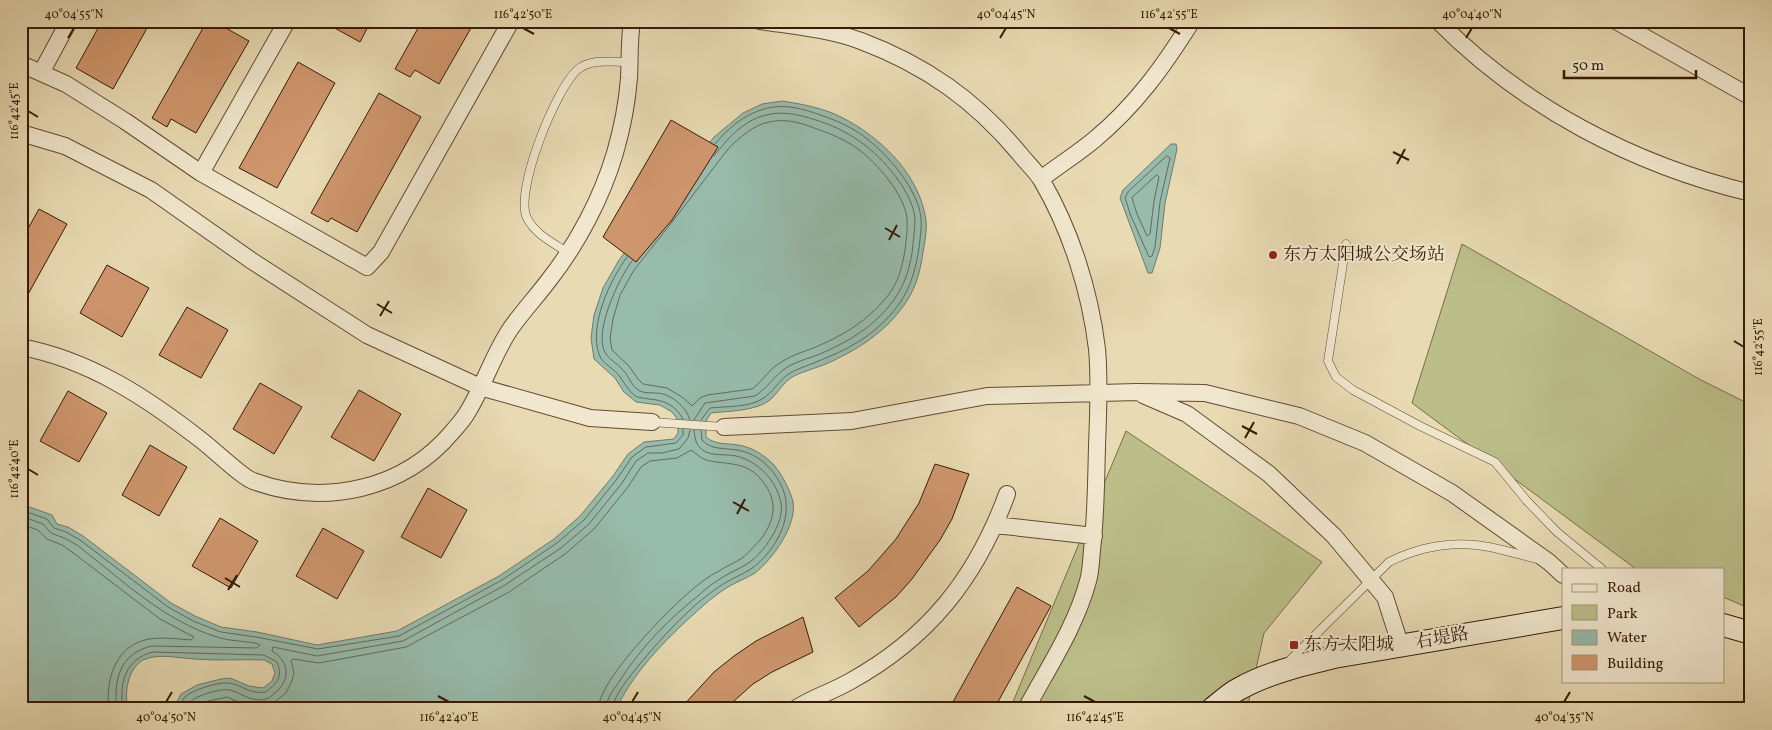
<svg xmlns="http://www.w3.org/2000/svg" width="1772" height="730" font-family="Vollkorn,'Noto Serif SC',serif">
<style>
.green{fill:#bbbe89;stroke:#796c47}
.water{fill:#97bbac;stroke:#717b69}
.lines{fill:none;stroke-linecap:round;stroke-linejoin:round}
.shore{stroke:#676a58;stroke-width:1}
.building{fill:#cf966d;stroke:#371a05}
.lane-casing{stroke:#634a30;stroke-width:9}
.street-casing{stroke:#634a30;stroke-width:18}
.secondary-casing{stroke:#371a05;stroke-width:24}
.lane{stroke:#f0e7ce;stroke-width:8}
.street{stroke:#f0e7ce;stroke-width:16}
.secondary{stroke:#f0e7ce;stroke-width:22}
.ticks{fill:none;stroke:#371a05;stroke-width:2}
.poi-dot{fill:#8f2418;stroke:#f0e7ce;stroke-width:2}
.labels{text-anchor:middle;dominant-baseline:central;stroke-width:4;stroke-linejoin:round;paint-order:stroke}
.poi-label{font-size:18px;fill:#371a05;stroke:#f0e7ce;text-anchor:start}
.street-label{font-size:18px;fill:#371a05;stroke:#f0e7ce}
.neatline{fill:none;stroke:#371a05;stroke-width:2}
.ticks-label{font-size:12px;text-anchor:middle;fill:#371a05}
</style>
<rect width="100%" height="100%" fill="#e8dab3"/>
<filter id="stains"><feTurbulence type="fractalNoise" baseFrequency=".004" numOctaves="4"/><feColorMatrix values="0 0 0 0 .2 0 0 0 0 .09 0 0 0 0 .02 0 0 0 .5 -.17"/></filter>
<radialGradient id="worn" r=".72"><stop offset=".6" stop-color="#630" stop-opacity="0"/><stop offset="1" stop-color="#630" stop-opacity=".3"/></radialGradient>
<path class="green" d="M 1462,244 L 1701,380 L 1751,405 L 1751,609 L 1723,597 L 1723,569 L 1636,569 L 1412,403 Z
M 1126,431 L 1322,562 L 1264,633 L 1247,709 L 1010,709 Z"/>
<path class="water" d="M 782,101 C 802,104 823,108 841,117 C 879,136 917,172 925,215 C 928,226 925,241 923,252 C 920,274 915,291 902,308 C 883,334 855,351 826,364 C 816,368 804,371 794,376 C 783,382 779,392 770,400 C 757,411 728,411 711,413 L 706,421 L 706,437 C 715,445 727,443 738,445 C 752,447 764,455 774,465 C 782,475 790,489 793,502 C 797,525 773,559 755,573 C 747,578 736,582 728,587 C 720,592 711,599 704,605 C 670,635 636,668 616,709 L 173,709 L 181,694 L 197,685 L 221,679 L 230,678 L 249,686 L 263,688 L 272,681 L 275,673 L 272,664 L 264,660 C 241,659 217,661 194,659 C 178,658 158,653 143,660 C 128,668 123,695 129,709 L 21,709 L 21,504 L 52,515 L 57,524 L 68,527 L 83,536 L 171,603 L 195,616 L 221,627 L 257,632 L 317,645 L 397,631 L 499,576 L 554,539 L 580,516 L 613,476 L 628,454 L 644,442 L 674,439 L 678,433 L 678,420 L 672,412 L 660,405 L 636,402 L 624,392 L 615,378 L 594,359 L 591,338 L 594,315 L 603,288 L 619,260 L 714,137 L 743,113 L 762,104 Z
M 1171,144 L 1176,144 L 1177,149 L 1165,203 L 1160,248 L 1152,273 L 1148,273 L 1120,198 L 1123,190 Z"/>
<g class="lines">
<path class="shore" d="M 1167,156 L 1170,158 L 1160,202 L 1155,247 L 1152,256 L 1149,257 L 1131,216 L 1125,198 L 1128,192 Z
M 1157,175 L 1159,177 L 1154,201 L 1150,234 L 1147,236 L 1137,214 L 1132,198 Z
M 673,221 L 634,270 L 620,295 L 613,319 L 610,338 L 612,350 L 629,366 L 638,379 L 643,384 L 667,388 L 682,397 L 692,406 L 700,398 L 707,395 L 752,389 C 760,384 764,376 771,370 C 774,366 779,364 783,361 C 794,354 807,351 818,346 C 844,335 868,320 886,298 C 898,284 902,268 905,250 C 906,240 908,229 907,219 C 905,195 877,163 858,149 C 846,140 831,134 817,129 C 801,123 786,118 769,122 C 753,125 739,138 728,149 L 673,221
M 627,257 C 610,280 589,325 599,354 C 601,362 612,368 617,373 C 624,381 628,392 637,397 C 640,398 645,398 649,399 C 663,400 676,405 683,419
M 632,261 C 619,278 592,334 606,354 C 610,360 618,364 623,370 C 629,376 631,386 640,391 C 646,394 656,392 663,394 C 674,397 687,408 690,420
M 694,420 L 705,403 L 755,396 C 768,388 775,374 789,366 C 798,361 810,358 820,354 C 848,342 875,326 893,301 C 904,286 909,271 912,253 C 913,242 915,230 915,219 C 913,192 883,158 862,143 C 850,134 836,127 822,122 C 804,116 785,110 766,115 C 744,120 727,139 714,156
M 701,420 L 710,408 C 727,406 751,408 765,397 C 776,389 781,376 796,370 C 823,359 853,349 876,329 C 904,304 913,285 919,248 C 920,238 922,227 921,218 C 918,189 888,155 866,138 C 853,128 838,121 823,116 C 804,109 784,103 764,109 C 745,114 727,129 715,144
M 21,510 L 47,519 L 54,528 L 66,532 L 80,540 L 168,607 L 193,621 L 221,632 L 256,637 L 318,649 L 399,636 L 502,580 L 557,543 L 584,520 L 617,479 L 632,457 L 646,447 L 676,443 L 683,435 L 683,429
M 21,516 L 43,524 L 51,533 L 64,538 L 77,545 C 121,579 164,621 217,637 C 229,641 243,641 255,643 L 260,645 L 257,648 L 152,646 C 120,653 113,680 117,709
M 21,524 L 38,530 L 47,539 L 62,545 L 72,552 L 160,619 L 194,637 L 191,640 C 178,639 162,637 149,639 C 116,645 105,679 109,709
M 123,709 C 119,683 125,659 153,652 L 264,655 L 277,662 C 283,677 278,682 266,692 C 250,695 241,684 228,683 C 218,682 191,690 184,698 C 182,701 181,706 179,709
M 186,709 C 186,708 189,702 190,702 C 195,696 221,688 230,690 C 241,693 253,703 266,699 C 270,698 273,694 276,692 C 291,679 289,661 272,651 L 273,647 L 317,656 L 403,641 L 505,585 L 561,548 L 589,524 L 622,483 L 636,461 L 648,453 L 662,453 L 679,449 L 688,438 L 690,430
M 194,709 L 204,702 L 227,697 L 246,705 L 263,707 L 272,704 L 286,693 L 292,681 L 294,673 L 291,661 L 293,659 L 319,663 L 406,647 L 509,592 L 565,554 L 594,529 L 628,487 L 641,467 L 650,461 L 677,458 L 691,450 C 696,453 700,458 706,460 C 726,465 744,461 759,477 C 778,498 777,517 761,539 C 755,545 749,553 742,558 C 735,563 726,566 719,571 C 710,575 702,582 694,588 C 670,608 599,679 598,709
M 606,709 C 606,698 615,688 621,679 C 641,647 670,618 699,595 C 706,588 715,582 723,577 C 731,572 739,569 747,564 C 763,554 785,523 781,503 C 777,481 758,461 736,456 C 727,454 715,456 706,452 C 696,447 695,440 694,430
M 612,709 C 614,696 627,680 635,670 C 655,645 676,622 700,601 C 708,595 716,588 725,583 C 733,578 743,574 751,569 C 777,550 797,513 780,483 C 771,466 756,453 737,450 C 724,448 711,450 702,440 L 701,430"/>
</g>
<path class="building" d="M 102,21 L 151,21 L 113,89 L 76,68 Z
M 207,21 L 228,21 L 224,27 L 249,41 L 196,133 L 171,119 L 167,127 L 152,118 Z
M 322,21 L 371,21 L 360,42 Z
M 422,21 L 475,21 L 439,84 L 415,70 L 410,77 L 395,69 Z
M 298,62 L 335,83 L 277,188 L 239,168 Z
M 379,93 L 421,117 L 357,232 L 331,218 L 328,222 L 311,213 Z
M 671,120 L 718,147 L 672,220 L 636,262 L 603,237 Z
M 39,209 L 67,224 L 21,307 L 21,241 Z
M 107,265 L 149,288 L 122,337 L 80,313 Z
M 187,307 L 228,330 L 201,378 L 159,355 Z
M 260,383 L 302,407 L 274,454 L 233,429 Z
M 359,390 L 401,414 L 374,461 L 331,437 Z
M 68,391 L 107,413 L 79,462 L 40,441 Z
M 150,445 L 187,467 L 159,516 L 122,495 Z
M 935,464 L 969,474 L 952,519 L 940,540 L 912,579 L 896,597 L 859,627 L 835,598 L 868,571 L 896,539 L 919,503 Z
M 428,488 L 467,510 L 441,558 L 401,537 Z
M 220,518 L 258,541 L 231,588 L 192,566 Z
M 323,528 L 364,551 L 337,599 L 296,576 Z
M 1017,587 L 1051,606 L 994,709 L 949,709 Z
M 803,617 L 813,652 L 772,672 L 753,684 L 725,709 L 680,709 L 714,672 L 734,656 L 756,641 Z"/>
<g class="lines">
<defs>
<path id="lane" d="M 1346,244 L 1328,361 L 1336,377 L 1353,390 L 1420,426 L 1495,462 L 1527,501 L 1557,532 L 1602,569
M 567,252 C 553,243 535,234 527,218 C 514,191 556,89 577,70 C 590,58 613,62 629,62
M 652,422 L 724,427
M 1287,663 L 1389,562 C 1417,548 1444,542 1476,545 C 1496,547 1517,554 1537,559"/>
<path id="street" d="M 760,21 C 793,26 829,29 861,41 C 925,65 975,100 1019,153 C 1026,162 1036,171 1042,181 C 1071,231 1090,291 1097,349 C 1100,382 1098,415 1097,447 C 1096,481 1096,516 1092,550 C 1091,560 1091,571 1088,581 C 1076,626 1048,668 1026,709
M 1438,21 C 1523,107 1634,165 1751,193
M 1616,21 L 1751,97
M 21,64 L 66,84 L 125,121 L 201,173 L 367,267 L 381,252 L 511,21
M 41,73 L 69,21
M 21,133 L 65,146 L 151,190 L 252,261 L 367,335 L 480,387 L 590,418 L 652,422
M 201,173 L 287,21
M 1041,179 C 1058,166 1077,154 1094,140 C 1136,105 1163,67 1192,21
M 21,347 C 90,360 147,398 201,440 C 213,449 243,478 253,481 C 324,507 404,490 453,431 C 458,425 463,420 467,413 C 484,386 493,354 511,328 C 523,311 537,296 549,280 C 578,243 602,197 615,153 C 622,129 627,104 629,78 C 630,59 629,40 632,21
M 1143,395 L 1187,414 L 1269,474 L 1334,536 L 1385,597 L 1401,647
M 724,427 L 852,421 L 987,396 L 1137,392 L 1205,393 L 1299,416 L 1365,443 L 1452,493 L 1549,562 L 1563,575
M 995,525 L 1094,536
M 795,709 C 812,698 831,692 849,682 C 929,638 976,578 1007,494"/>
<path id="secondary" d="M 1723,625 L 1751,633
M 1212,709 C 1220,703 1228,695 1237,690 C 1267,673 1301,665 1334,657 L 1563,618"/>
</defs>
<use href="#lane" class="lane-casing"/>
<use href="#street" class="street-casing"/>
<use href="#secondary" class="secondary-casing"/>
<use href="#lane" class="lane"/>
<use href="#street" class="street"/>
<use href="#secondary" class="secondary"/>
</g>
<path class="ticks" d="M 523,28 L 534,34M 1169,28 L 1180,34M 68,38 L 74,28M 1000,38 L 1006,28M 1466,38 L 1472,28M 28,111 L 38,117M 1393,152 L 1409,160M 1397,164 L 1405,149M 885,228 L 900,237M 889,240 L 897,225M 377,304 L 392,313M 380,316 L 389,301M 1734,341 L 1744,347M 1242,426 L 1257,434M 1245,438 L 1254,422M 28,469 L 38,475M 733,502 L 749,511M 737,514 L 745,499M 225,578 L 240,587M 228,590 L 237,575M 438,696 L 449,702M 1084,696 L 1095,702M 166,702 L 172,692M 632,702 L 638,692M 1564,702 L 1570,692"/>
<g class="poi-dot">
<circle cx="1273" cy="255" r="5"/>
<rect x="1289" y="640" width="10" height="10" rx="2.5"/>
</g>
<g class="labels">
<g class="poi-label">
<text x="1283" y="255">东方太阳城公交场站</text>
<text x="1304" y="645">东方太阳城</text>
</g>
<g class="street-label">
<text transform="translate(1442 639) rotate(-10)">右堤路</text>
</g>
</g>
<rect width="1772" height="730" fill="none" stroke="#e8dab3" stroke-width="55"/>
<rect x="1562" y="568" width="162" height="115" fill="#f0e7ce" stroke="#a6957e"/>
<rect x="1572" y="584" width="25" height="8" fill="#f0e7ce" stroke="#a6957e"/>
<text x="1607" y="592" font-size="15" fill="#371a05">Road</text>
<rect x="1572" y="605" width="25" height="15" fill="#bbbe89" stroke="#a6957e"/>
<text x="1607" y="618" font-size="15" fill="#371a05">Park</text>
<rect x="1572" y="630" width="25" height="15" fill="#97bbac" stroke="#a6957e"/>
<text x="1607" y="642" font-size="15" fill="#371a05">Water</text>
<rect x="1572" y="655" width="25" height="15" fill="#cf966d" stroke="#a6957e"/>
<text x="1607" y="668" font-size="15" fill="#371a05">Building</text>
<path d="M1564 70v8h132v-8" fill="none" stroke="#371a05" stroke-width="2.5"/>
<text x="1572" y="70" font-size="15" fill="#371a05" stroke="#f0e7ce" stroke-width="4" paint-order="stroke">50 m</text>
<rect x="28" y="28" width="1716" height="674" class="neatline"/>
<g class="ticks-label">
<text x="74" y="18">40°04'55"N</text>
<text x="523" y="18">116°42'50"E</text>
<text x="1006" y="18">40°04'45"N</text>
<text x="1169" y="18">116°42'55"E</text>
<text x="1472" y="18">40°04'40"N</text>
<text transform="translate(14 111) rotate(-90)" y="4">116°42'45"E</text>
<text transform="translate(1758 347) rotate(-90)" y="4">116°42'55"E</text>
<text transform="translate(14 469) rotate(-90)" y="4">116°42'40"E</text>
<text x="166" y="721">40°04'50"N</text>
<text x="449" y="721">116°42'40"E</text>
<text x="632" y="721">40°04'45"N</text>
<text x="1095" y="721">116°42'45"E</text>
<text x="1564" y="721">40°04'35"N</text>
</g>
<rect width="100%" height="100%" filter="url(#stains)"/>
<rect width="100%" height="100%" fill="url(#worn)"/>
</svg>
